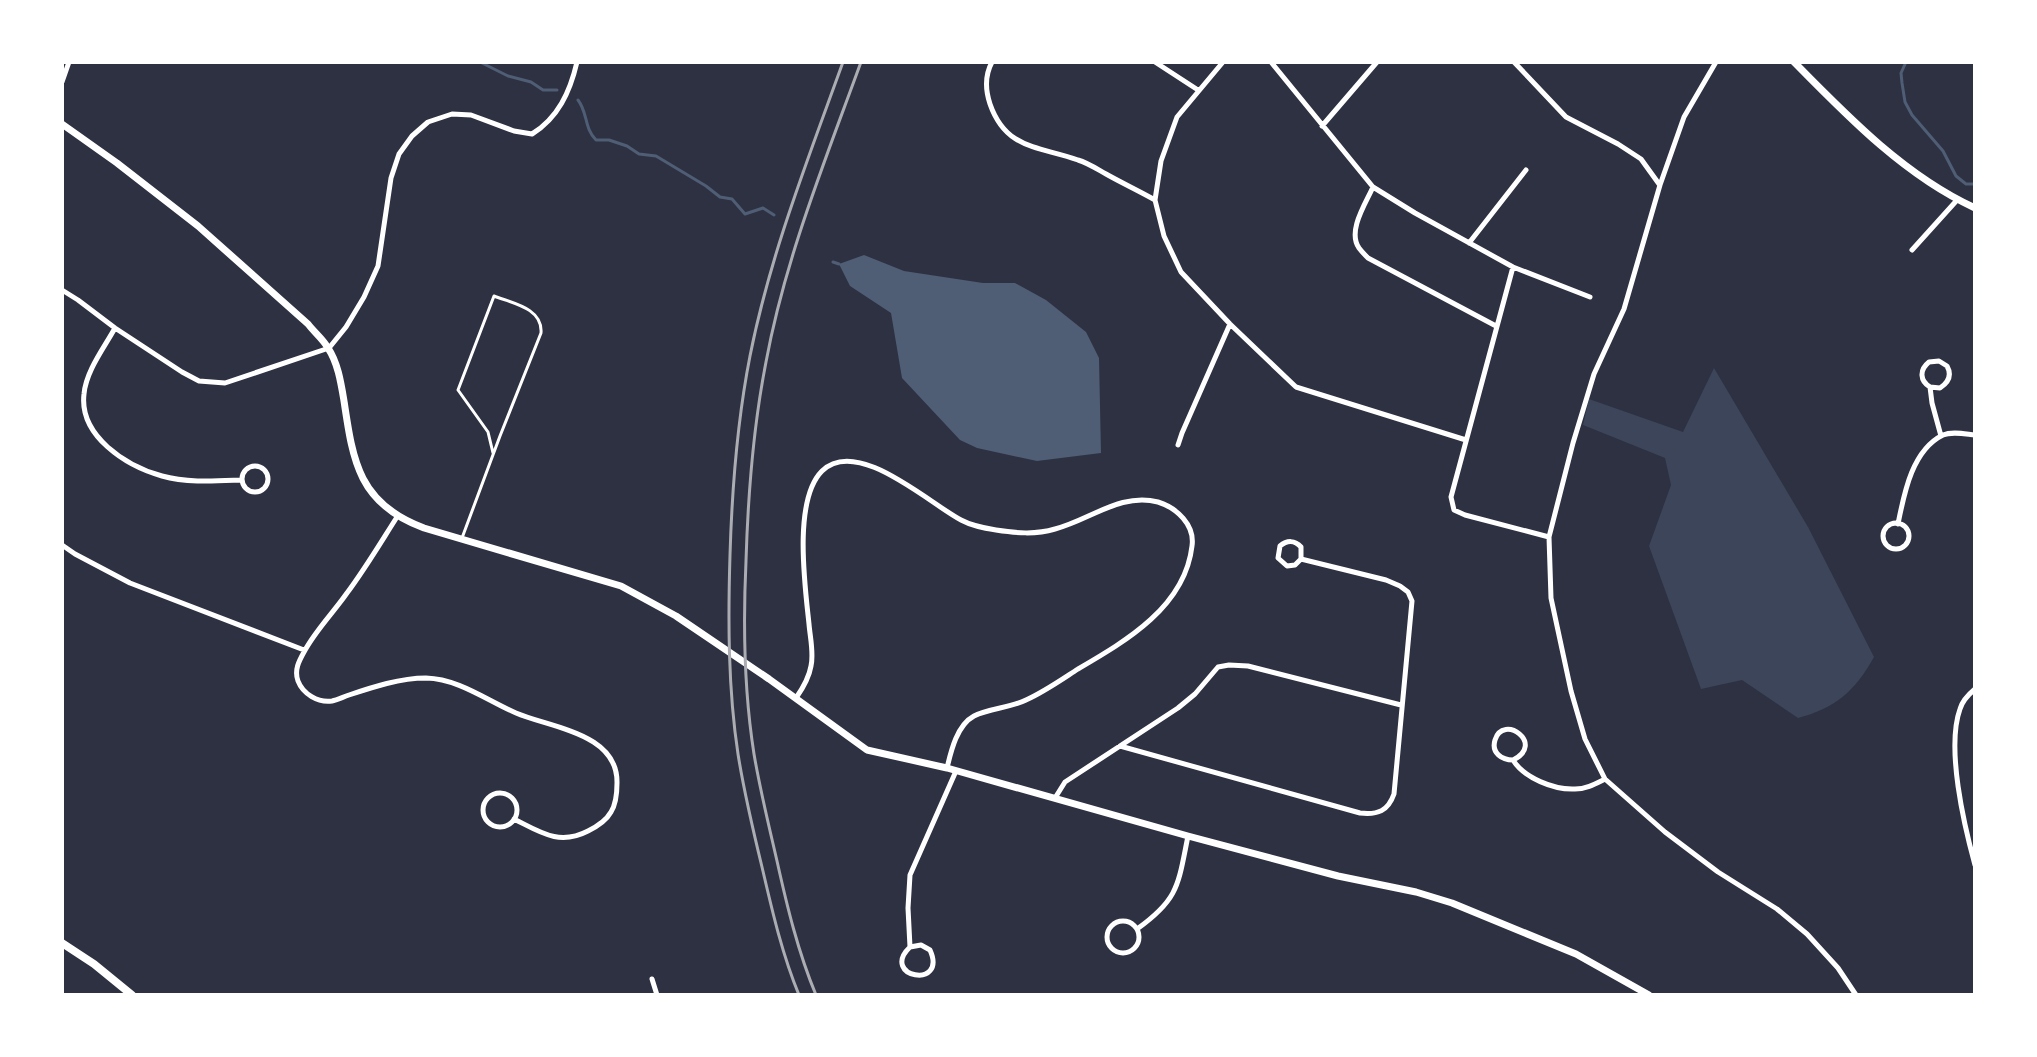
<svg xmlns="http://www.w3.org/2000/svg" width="2037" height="1057" font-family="Poppins,sans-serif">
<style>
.green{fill:#3c4559}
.water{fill:#4f5d75}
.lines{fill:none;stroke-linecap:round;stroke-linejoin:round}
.stream{stroke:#4f5d75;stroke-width:3}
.service{stroke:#fff;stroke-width:3}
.minor{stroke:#fff;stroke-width:5}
.tertiary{stroke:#fff;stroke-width:7}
.secondary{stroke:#fff;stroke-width:8}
.rail{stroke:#abadb3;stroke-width:3}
</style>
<rect width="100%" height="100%" fill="#2d3142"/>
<path class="green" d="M 1714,368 L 1808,527 L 1874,657 C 1855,691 1836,708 1798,718 L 1742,680 L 1701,689 L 1649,546 L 1671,485 L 1665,458 L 1583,425 L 1589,399 L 1683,432 Z"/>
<path class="water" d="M 864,255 L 904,271 L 983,283 L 1015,283 L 1046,300 L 1086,332 L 1099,358 L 1101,453 L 1037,461 L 977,448 L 960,440 L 902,378 L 891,313 L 850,286 L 839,264 Z"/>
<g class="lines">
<path class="stream" d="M 480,62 L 508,76 L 531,82 L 543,90 L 557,90
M 1906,62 L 1901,73 L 1902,83 L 1905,102 L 1912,115 L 1943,151 L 1956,176 L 1966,184 L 1975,184
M 578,100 C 588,113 584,128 596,140 L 609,140 L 627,146 L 639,154 L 656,156 L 706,186 L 720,197 L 732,199 L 745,214 L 763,208 L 774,215
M 833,262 L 839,264"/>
<path class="service" d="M 462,538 L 500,436 L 541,333 C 543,308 512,303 494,296 L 458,390 L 488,432 L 493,453"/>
<path class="minor" d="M 992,62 C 985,75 985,89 990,104 C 1006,150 1039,146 1078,160 C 1088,163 1097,169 1106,174 C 1122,183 1139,191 1155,200
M 1155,62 L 1198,90
M 1223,62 L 1177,117 L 1161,161 L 1155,200 L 1164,236 L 1181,272 L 1230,324 L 1296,387 L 1466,440
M 1271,62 L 1373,187 L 1415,213 L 1513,267 L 1590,297
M 1514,62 L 1566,117 L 1618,144 L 1641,159 L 1659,184
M 1716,62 L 1684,117 L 1660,185 L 1624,309 L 1594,374 L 1573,443 L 1549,537 L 1551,598 L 1571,691 L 1585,739 L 1605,779 L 1665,832 L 1718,872 L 1777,909 L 1807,934 L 1838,968 L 1856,995
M 62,82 L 69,62
M 1322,126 L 1377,62
M 1373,187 C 1366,203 1347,231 1359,248 C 1362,252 1365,255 1368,258 L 1496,326
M 1469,243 L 1526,170
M 1912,250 L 1958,199
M 1513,267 L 1451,497 L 1454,510 L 1465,515 L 1549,537
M 62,290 L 78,300 L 115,328 L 182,372 L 199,381 L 225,383 L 329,348 L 346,327 L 364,297 L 378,266 L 391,178 L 399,154 L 412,136 L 428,122 L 452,114 L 471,115 L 514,131 L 532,134 C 558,118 570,92 577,62
M 115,328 C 104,348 86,371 84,394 C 79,436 126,466 162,476 C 187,483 215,481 241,480
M 1930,387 L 1940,388 C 1949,382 1952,375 1947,366 L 1939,361 L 1929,362 C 1919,370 1920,381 1930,387 L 1932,403 L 1941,436
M 1178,445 L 1182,433 L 1230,324
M242 479a13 13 0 1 1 26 0a13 13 0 1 1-26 0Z
M 397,517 C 381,542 365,569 347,593 C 333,613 315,631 304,652 C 299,661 294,670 298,681 C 303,694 318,703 332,701 C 337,700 343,697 349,695 C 373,687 400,678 426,678 C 459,679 486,700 516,713 C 551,728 618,733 617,783 C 617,792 616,804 611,812 C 606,821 596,827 588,831 C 559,846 540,832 514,819
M1883 536a13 13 0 1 1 26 0a13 13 0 1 1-26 0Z
M 1898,524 C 1904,494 1912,450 1943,435 C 1952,431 1965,434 1975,435
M 62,545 L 75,554 L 130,583 L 304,650
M 1975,689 C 1969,694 1962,702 1960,709 C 1946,748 1964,825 1975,865
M 796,698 C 803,688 809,678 811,666 C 814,653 810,637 809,624 C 805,586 793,500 822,471 C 857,436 930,504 961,520 C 972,526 984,528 996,530 C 1016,533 1035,535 1055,529 C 1090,520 1121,492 1158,502 C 1177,508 1195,525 1192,546 C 1185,607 1126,641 1078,669 C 1061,680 1044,692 1026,700 C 1010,708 990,708 974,716 C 957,725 951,751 947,768
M 1120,746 L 1360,813 C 1378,815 1388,811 1394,794 L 1412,601 L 1408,592 L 1400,586 L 1386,580 L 1301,559 L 1295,565 L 1287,566 L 1278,558 L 1280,546 C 1287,540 1295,540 1301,547 L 1301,559
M 1513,760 C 1546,744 1503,713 1495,740 C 1491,753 1502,760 1513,760 C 1524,778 1554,790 1575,789 C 1586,789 1595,784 1605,779
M483 810a17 17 0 1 1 34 0a17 17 0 1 1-34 0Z
M 1055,798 L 1065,782 L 1178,708 L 1195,694 L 1218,667 L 1229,665 L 1248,666 L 1401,705
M1107 937a16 16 0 1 1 32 0a16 16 0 1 1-32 0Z
M 1137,929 C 1179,899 1178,885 1188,836
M 910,947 L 921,945 L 930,950 C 948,990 879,977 910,947 L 908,908 L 910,875 L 956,771
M 652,979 L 657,995"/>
<path class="tertiary" d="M 1794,62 C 1847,116 1905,176 1975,208
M 62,124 L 117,163 L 198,226 L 308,324 C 314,332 323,339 328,348 C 338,363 341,383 344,401 C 353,462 359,504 424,528 L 621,586 L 676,616 L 769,679 L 867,750 L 947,768 L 1188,836 L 1338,876 L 1416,892 L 1452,903 L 1576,954 L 1649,995"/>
<path class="secondary" d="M 62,943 L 94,964 L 132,995"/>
<path class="rail" d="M 799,995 C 782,954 772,910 762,867 C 753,830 744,792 738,754 C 728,688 728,621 730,555 C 732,488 737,422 750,356 C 770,255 808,159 843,62
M 816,995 C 798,952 787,906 777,861 C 769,826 760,790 754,754 C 744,691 743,625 746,561 C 748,494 753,428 766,362 C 785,259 825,161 861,62"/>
</g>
<rect width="2037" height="1057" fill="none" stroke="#ffffff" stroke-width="128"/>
</svg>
